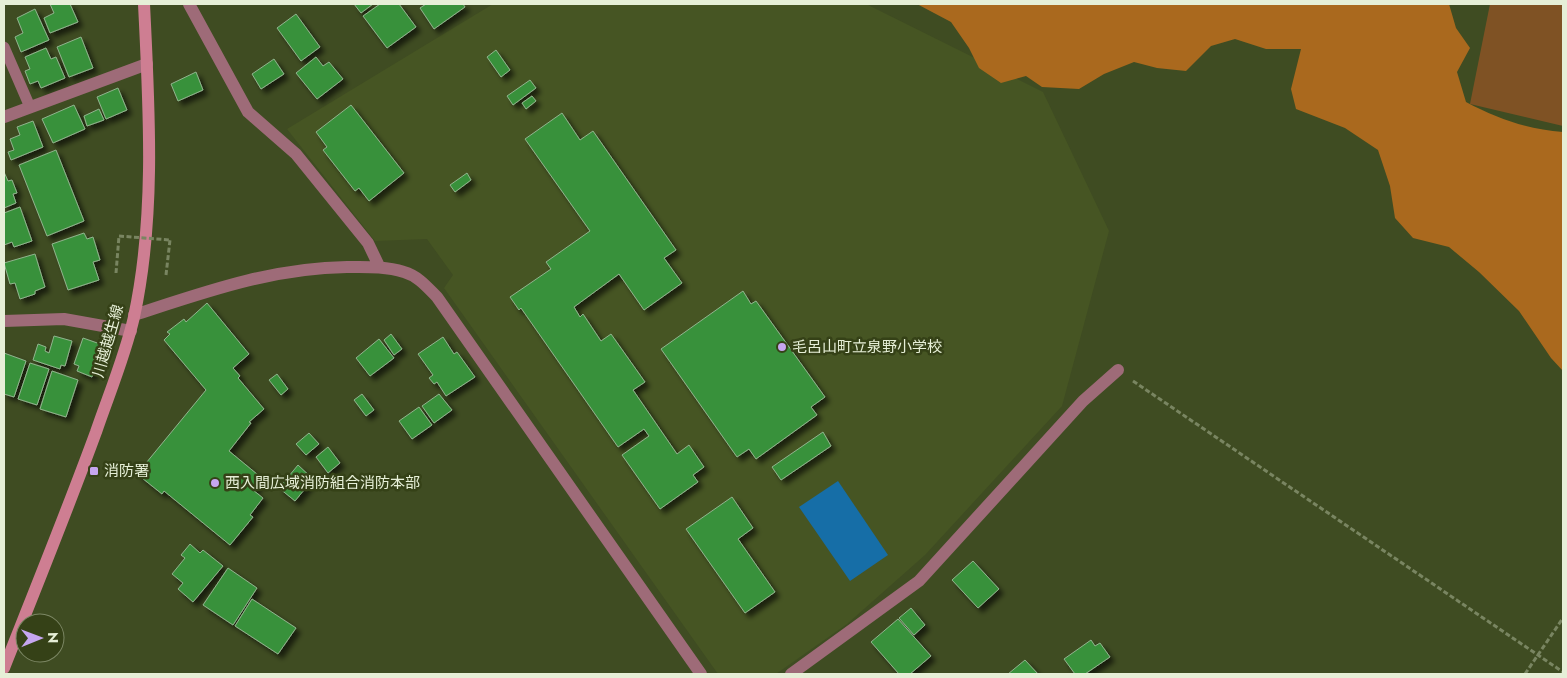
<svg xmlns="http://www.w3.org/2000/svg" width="1567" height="678" font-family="Jost,'Noto Sans JP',sans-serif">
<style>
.built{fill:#465523}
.green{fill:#7f5224}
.forest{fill:#aa691e}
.water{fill:#166ea7}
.building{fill:#39913b;stroke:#90b48e;filter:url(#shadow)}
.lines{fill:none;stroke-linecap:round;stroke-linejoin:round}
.path{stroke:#798561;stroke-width:3;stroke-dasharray:5 2.5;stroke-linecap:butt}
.service{stroke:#9e6b78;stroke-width:11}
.minor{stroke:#9e6b78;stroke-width:12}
.secondary{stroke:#ce7e92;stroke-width:12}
.path-bridge{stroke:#798561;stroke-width:3;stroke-dasharray:5 2.5;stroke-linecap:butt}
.poi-dot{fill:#c6a6f0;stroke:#354117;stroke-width:2}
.labels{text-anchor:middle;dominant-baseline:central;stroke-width:5;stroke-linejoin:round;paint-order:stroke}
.street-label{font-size:15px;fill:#e6efd7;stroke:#354117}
.poi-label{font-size:15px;fill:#e6efd7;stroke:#354117;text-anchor:start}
</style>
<defs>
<filter id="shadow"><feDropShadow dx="4.5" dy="4.5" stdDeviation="2.5" flood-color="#0009"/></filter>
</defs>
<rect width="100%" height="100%" fill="#3f4c22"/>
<path class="built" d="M 493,4 L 866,4 L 1043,92 L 1109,231 L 1062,406 L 925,555 L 847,624 L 776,674 L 718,674 L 444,288 L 453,275 L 427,239 L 375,241 L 287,129 Z"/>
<path class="green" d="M 1490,4 L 1563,4 L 1563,126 L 1470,104 Z"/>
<path class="forest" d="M 917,4 L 1449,4 L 1456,28 L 1470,48 L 1457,72 L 1466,102 C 1498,119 1527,129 1563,132 L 1563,371 L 1551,358 L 1519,311 L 1479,272 L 1449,247 L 1413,238 L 1395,218 L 1390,186 L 1378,150 L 1345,128 L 1296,109 L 1291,89 L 1301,49 L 1266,49 L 1235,39 L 1211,46 L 1186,71 L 1157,68 L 1134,62 L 1104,74 L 1079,89 L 1042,87 L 1026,76 L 1001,83 L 979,68 L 969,48 L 951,22 Z"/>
<path class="water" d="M 838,481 L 888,555 L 850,581 L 799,507 Z"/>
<path class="building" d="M 50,4 L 70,4 L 78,22 L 50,33 L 44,18 L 54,13 Z
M 354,4 L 373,4 L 361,13 Z
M 380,4 L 399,4 L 416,27 L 387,48 L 363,16 Z
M 426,4 L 463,4 L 465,7 L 434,29 L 420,8 Z
M 35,9 L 49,40 L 21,52 L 15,37 L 23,33 L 17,18 Z
M 296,14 L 320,47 L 301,61 L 277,28 Z
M 81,37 L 93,68 L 69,77 L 57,47 Z
M 46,48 L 51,59 L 56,57 L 65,78 L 41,88 L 38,81 L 30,84 L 25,71 L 30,69 L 25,57 Z
M 496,50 L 510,70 L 501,77 L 487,57 Z
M 316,57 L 323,66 L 329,62 L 343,79 L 317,99 L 296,73 Z
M 274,59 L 284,74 L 261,89 L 252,74 Z
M 196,72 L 203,90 L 178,101 L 171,84 Z
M 530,80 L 536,88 L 513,105 L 507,96 Z
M 118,88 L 127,110 L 106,119 L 97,97 Z
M 532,96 L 536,101 L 526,109 L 522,103 Z
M 74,105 L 85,129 L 53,143 L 42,119 Z
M 351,105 L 404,173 L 369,201 L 359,188 L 355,191 L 323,150 L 327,147 L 316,132 Z
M 99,109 L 104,120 L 87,126 L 84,116 Z
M 562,113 L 580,140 L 593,131 L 676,250 L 664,258 L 682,283 L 644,310 L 619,274 L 574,307 L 580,317 L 583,314 L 601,341 L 611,334 L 645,382 L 633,390 L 677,454 L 689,445 L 704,467 L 693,475 L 698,482 L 660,509 L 622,455 L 649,436 L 644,429 L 618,447 L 521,308 L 519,310 L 510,297 L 551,269 L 546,262 L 590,231 L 525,139 Z
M 33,121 L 43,147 L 11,160 L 8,152 L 14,150 L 10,139 L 20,135 L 17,127 Z
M 56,150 L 84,221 L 47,236 L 19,165 Z
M 4,172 L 8,181 L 12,180 L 17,193 L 13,194 L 16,203 L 4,208 Z
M 467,173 L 471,180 L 455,192 L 450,185 Z
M 20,207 L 32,241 L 14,247 L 12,242 L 4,245 L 4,213 Z
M 84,233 L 87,239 L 93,237 L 100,260 L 93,262 L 99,280 L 68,290 L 52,244 Z
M 35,254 L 45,287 L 35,291 L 35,294 L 20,299 L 15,283 L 10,284 L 4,263 Z
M 743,291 L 751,304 L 756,301 L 825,397 L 811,407 L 817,415 L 756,459 L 749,449 L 737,457 L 661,349 Z
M 207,303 L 249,354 L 233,368 L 240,376 L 238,378 L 264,409 L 249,422 L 251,423 L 229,451 L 263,479 L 253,490 L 263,498 L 250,515 L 253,517 L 230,545 L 164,491 L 162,494 L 137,474 L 206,390 L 164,340 L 170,334 L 167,332 L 184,319 L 186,322 Z
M 391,334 L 402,349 L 394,355 L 384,340 Z
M 54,336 L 72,341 L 65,366 L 61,365 L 60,369 L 33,360 L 38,344 L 46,347 L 45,351 L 49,353 Z
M 443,337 L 454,354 L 457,352 L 475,377 L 446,396 L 437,382 L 434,384 L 429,378 L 433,375 L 418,354 Z
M 83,338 L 103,345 L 92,377 L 77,371 L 79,366 L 74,364 Z
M 379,339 L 394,358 L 370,376 L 356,358 Z
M 4,353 L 26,361 L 14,397 L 4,394 Z
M 30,363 L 49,369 L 37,405 L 18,399 Z
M 52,371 L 78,380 L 66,417 L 40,409 Z
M 277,374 L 288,389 L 281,395 L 269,380 Z
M 362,394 L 374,410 L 366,416 L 354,400 Z
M 439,394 L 452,410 L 434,423 L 422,406 Z
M 419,407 L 432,425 L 412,439 L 399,421 Z
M 823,432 L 831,446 L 781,480 L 772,467 Z
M 309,433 L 319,444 L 306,455 L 296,444 Z
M 328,447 L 340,463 L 328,473 L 316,457 Z
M 298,465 L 313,479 L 295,501 L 279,488 Z
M 732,497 L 753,528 L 738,539 L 775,592 L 745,613 L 686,529 Z
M 190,544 L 200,553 L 203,550 L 223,566 L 193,602 L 178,589 L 183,583 L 172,574 L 185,558 L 181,555 Z
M 973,561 L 999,589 L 978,608 L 952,580 Z
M 228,568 L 257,588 L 233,625 L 203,605 Z
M 252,599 L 296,628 L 278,654 L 235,626 Z
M 911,608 L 925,625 L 914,635 L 899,618 Z
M 898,619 L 931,656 L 910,674 L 899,674 L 871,642 Z
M 1091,640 L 1095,646 L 1100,643 L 1110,657 L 1085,674 L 1075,674 L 1064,659 Z
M 1025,660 L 1038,674 L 1008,674 Z"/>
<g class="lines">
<path class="path" d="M 116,273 L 119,236
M 166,275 L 170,240
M 1133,381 L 1563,672
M 1525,674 L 1563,618"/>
<path class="service" d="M 4,47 L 30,107"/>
<path class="minor" d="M 189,4 L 248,112 L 296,154 L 368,243 L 379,266
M 4,117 L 147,64
M 134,315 C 205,292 271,268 347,267 C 366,267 385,266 404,272 C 418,276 427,287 437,297 L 701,674
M 4,321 L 64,319 L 131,331
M 791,674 L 919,581 L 1083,401 L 1118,370"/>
<path class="secondary" d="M 4,668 C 35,590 67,511 96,432 C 109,394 125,356 134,317 C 156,215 149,107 144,4"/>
<path class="path-bridge" d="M 119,236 L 170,240"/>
</g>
<g class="poi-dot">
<circle cx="782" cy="347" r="5"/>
<rect x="89" y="466" width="10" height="10" rx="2.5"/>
<circle cx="215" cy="483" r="5"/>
</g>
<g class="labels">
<g class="street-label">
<text transform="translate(108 341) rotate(-74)">川越越生線</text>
</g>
<g class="poi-label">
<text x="792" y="347">毛呂山町立泉野小学校</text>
<text x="104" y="471">消防署</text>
<text x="225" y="483">西入間広域消防組合消防本部</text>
</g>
</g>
<rect width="1567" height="678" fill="none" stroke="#e6efd7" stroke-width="10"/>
<g transform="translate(40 638) rotate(89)"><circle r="24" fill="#354117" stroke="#7c8764"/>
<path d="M0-4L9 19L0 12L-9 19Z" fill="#c6a6f0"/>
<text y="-8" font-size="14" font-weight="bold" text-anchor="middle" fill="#e6efd7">N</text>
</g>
</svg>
